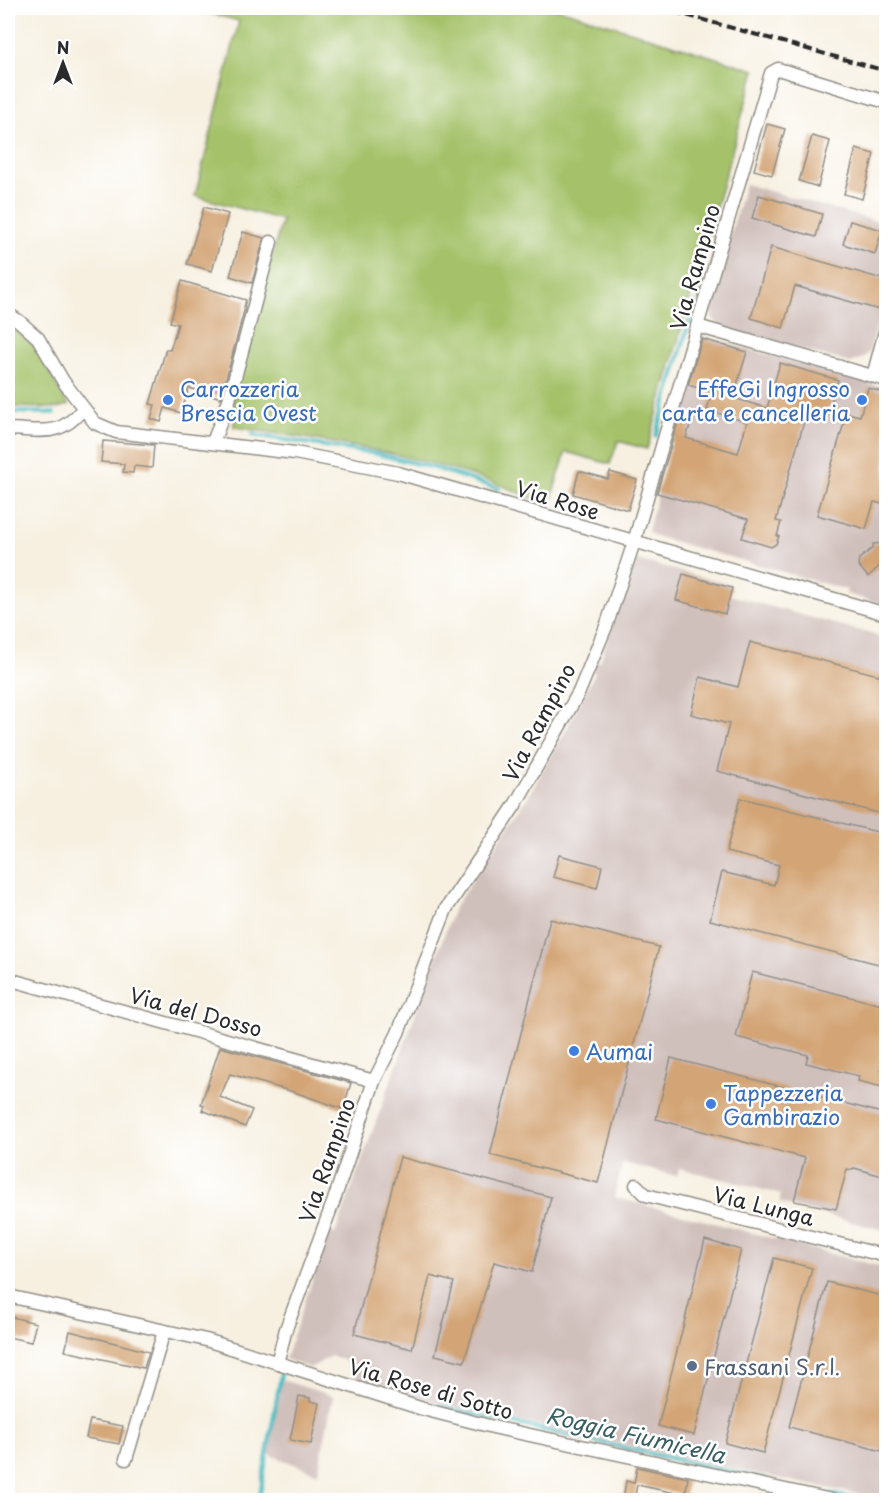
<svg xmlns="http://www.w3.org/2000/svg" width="894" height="1508" font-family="'Playpen Sans',sans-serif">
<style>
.industrial{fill:#d0c0bc}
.green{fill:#a5c26a;stroke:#68764a;stroke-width:1.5}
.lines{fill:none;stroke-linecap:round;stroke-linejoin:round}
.stream{stroke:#4dbcc2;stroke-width:4}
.building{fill:#d3a475}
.minor-casing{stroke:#918e86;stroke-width:15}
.minor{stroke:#fff;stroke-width:12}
.rail{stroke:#2b2b2b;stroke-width:4;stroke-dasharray:9 4.5;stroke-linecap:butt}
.shop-dot{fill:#3f7fe0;stroke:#fff;stroke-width:2}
.service-dot{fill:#5c6f8a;stroke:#fff;stroke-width:2}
.labels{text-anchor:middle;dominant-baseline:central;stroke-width:5;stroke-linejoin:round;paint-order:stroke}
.street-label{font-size:21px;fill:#2b2b2b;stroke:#fff}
.shop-label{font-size:21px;fill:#366cbe;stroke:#fff;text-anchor:start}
.service-label{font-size:21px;fill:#4e5e75;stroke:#fff;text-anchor:start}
.water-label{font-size:22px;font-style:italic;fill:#375e60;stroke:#fff}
</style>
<rect width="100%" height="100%" fill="#fff"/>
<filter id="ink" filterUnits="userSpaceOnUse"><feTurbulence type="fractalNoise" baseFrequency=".0167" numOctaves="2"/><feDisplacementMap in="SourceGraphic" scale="12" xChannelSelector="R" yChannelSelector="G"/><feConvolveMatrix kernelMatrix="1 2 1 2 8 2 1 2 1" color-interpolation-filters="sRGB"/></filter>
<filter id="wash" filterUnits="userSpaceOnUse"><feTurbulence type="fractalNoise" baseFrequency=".008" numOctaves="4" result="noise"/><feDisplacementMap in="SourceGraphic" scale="24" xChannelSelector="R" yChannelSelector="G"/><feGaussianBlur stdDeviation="1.35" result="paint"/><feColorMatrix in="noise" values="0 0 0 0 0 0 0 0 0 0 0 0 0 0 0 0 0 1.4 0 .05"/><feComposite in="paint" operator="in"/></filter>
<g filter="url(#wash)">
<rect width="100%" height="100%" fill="#f7f0e1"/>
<path class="industrial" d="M 745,184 L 886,224 L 886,297 L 869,353 L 863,358 L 850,363 L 721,327 L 712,318 L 710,306 Z
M 699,335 L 886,388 L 886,605 L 846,594 L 847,590 L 654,536 L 648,531 Z
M 634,559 L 731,585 L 729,595 L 886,638 L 886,1231 L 780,1203 L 780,1194 L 679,1168 L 677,1176 L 623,1163 L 614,1197 L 886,1268 L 886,1500 L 762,1475 L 403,1396 L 360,1383 L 345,1361 L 331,1356 L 310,1368 L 285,1359 L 329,1232 L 335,1234 L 454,908 L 529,795 L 563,736 L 595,673 L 591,670 L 596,661 L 600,662 Z
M 282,1380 L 333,1396 L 318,1473 L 268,1454 Z"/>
<path class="green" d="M 189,8 L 556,8 L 755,70 L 647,449 L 618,441 L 610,464 L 566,452 L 549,506 C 449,458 342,443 234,427 L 233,403 L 240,371 L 282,220 L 195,196 L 239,21 Z
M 8,325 C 41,340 48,378 69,405 L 57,408 L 8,407 Z"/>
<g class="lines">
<path class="stream" d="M 8,412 L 54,413
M 253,435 L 377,454 L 438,469 L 499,489
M 656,436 L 695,302
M 432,1405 L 768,1480
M 831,1494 L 859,1500
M 259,1500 L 281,1374"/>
</g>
<g id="blocks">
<path class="building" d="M 767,124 L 785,129 L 772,175 L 754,170 Z
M 812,136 L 830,141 L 818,187 L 799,181 Z
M 856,149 L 874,154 L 862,199 L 844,194 Z
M 759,195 L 822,214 L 816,237 L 752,218 Z
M 204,207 L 228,214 L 212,271 L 187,264 Z
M 850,221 L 882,230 L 875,254 L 843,244 Z
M 243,232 L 264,238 L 252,283 L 230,276 Z
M 771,247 L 886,280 L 886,297 L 883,311 L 795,286 L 783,328 L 751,318 Z
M 182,281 L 246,300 L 244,307 L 245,307 L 221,398 L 189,388 L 181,413 L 165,408 L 161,422 L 151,419 L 155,405 L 150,404 L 166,349 L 170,350 L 178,324 L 170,322 Z
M 702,339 L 747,352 L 733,398 L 767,408 L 780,363 L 838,380 L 827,417 L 807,411 L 776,521 L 781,522 L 777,536 L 779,536 L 776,544 L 771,547 L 742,538 L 748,519 L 657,493 L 679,418 L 691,422 L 686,438 L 738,453 L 747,422 L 707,410 L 712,392 L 688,385 Z
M 868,388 L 886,393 L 886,460 L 884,468 L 886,468 L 886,505 L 874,502 L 866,529 L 817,515 L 847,413 L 860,416 Z
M 103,441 L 154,445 L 152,468 L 134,466 L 133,473 L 123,472 L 124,464 L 101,462 Z
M 579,471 L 608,479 L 610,472 L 637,480 L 628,510 L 573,494 Z
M 884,543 L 885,561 L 868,577 L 858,565 L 859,559 L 873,548 L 873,544 Z
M 683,574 L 732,588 L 725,614 L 676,600 Z
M 750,642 L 886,677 L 886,815 L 717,771 L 729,724 L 691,714 L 700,677 L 738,687 Z
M 740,798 L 886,834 L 886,966 L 710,920 L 722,872 L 774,885 L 779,865 L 726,852 Z
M 559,855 L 602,866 L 597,888 L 553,877 Z
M 550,919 L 659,947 L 598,1183 L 490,1155 Z
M 752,972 L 886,1006 L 886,1049 L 881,1070 L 886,1071 L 886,1088 L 858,1081 L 859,1076 L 806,1063 L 808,1055 L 736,1037 Z
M 220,1047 L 351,1083 L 343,1109 L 297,1093 L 230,1074 L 220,1097 L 252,1110 L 245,1127 L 202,1110 L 204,1105 L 201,1104 Z
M 671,1058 L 886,1114 L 886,1177 L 854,1168 L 853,1170 L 847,1169 L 836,1209 L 794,1201 L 805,1158 L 656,1119 Z
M 400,1157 L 551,1197 L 532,1272 L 494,1262 L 464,1362 L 435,1355 L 454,1282 L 430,1276 L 412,1349 L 354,1334 Z
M 705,1240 L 741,1250 L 694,1435 L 658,1426 Z
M 774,1258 L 812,1268 L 763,1453 L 725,1443 Z
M 827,1282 L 886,1297 L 886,1452 L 789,1427 Z
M 8,1316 L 36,1323 L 31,1342 L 8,1337 Z
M 70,1331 L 149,1352 L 144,1368 L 65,1351 Z
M 299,1396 L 310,1398 L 310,1401 L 319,1403 L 311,1444 L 290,1440 Z
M 90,1420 L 123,1426 L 119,1444 L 86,1438 Z
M 637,1467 L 688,1478 L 685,1495 L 637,1485 L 634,1500 L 623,1500 L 626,1481 L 634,1483 Z"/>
</g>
</g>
<g filter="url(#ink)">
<use href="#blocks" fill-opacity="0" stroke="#918e86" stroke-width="1.5"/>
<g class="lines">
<defs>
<path id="minor" d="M 8,314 L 19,321 L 38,338 L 63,381 L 95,423 L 116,432 L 295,453 L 398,473 L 886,614
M 697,326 L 886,380
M 873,376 L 886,328
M 8,429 C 42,430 59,438 83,409
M 213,442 L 229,400 L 271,242
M 8,979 L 374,1081
M 636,1185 L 646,1195 L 886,1256
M 8,1296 L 206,1340 L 423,1409 L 497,1428 L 832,1500
M 277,1363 L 286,1329 L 334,1200 L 374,1081 L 398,1033 L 446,909 L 515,805 L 579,692 L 607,624 L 634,542 L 771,73 L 778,69 L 886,102
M 126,1459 L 164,1331"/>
</defs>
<use href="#minor" class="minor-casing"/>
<use href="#minor" class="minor"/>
<path class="rail" d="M 661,8 L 886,71"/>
</g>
</g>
<g class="shop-dot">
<circle cx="168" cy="400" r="6"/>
<circle cx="862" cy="400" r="6"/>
<circle cx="574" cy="1051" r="6"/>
<circle cx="711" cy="1104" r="6"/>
</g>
<circle class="service-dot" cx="692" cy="1366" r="6"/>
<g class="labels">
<g class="street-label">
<text transform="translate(694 267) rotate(-74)">Via Rampino</text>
<text transform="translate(558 499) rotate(17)">Via Rose</text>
<text transform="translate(538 722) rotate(-62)">Via Rampino</text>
<text transform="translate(196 1011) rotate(15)">Via del Dosso</text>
<text transform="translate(326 1160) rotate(-71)">Via Rampino</text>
<text transform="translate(764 1205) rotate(14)">Via Lunga</text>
<text transform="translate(431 1388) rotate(16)">Via Rose di Sotto</text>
</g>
<g class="shop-label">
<text x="180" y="388">Carrozzeria<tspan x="180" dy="24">Brescia Ovest</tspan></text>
<text x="850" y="388" text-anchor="end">EffeGi Ingrosso<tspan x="850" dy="24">carta e cancelleria</tspan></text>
<text x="586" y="1051">Aumai</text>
<text x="723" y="1092">Tappezzeria<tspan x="723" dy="24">Gambirazio</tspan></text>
</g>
<g class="service-label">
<text x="704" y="1366">Frassani S.r.l.</text>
</g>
<g class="water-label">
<text transform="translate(636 1434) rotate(13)">Roggia Fiumicella</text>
</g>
</g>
<rect width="894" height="1508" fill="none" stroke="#fff" stroke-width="30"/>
<g transform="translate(63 63)" stroke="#ffffff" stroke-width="4.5" paint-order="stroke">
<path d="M0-4.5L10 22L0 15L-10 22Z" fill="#2b2b2b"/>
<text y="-9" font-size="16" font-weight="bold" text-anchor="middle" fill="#2b2b2b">N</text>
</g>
</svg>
